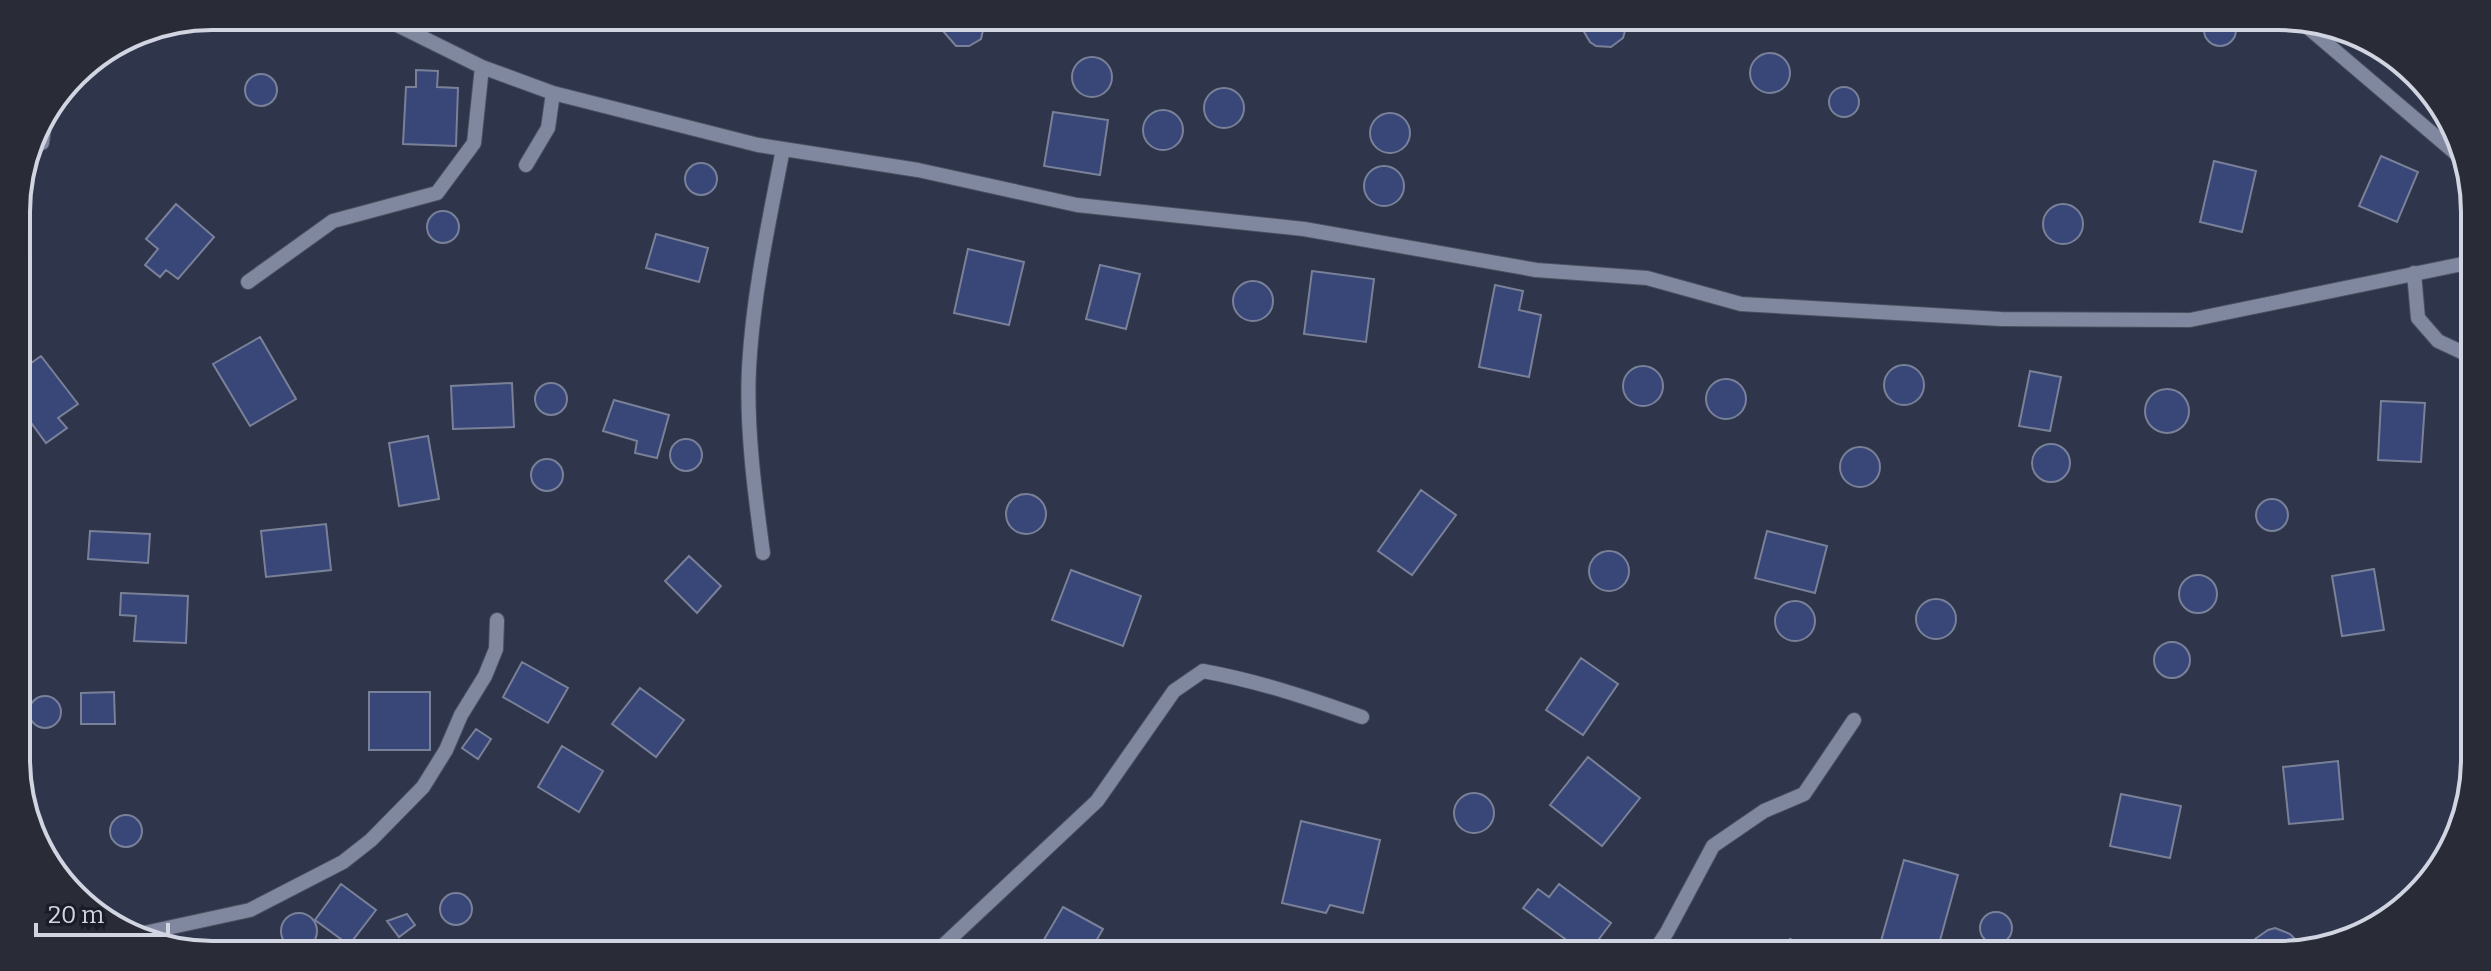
<svg xmlns="http://www.w3.org/2000/svg" width="2491" height="971" font-family="Bitter,serif">
<style>
.building{fill:#394678;stroke:#798199;stroke-width:2}
.lines{fill:none;stroke-linecap:round;stroke-linejoin:round}
.minor-casing{stroke:#4b5061;stroke-width:16}
.minor{stroke:#8088a0;stroke-width:14}
.rim{fill:none;stroke:#d1d5e2;stroke-width:4}
</style>
<rect width="100%" height="100%" fill="#2f354a"/>
<path class="building" d="M2204 30a16 16 0 1 1 32 0a16 16 0 1 1-32 0Z
M 947,16 L 981,16 L 984,26 L 981,39 L 969,46 L 956,46 L 943,31 Z
M 1348,16 L 1378,16 L 1364,22 L 1357,22 Z
M 1585,16 L 1625,16 L 1627,24 L 1623,38 L 1611,47 L 1596,46 L 1590,42 L 1583,30 Z
M1750 73a20 20 0 1 1 40 0a20 20 0 1 1-40 0Z
M1072 77a20 20 0 1 1 40 0a20 20 0 1 1-40 0Z
M 416,70 L 438,71 L 437,87 L 458,88 L 456,146 L 403,144 L 406,87 L 416,87 Z
M245 90a16 16 0 1 1 32 0a16 16 0 1 1-32 0Z
M1829 102a15 15 0 1 1 30 0a15 15 0 1 1-30 0Z
M1204 108a20 20 0 1 1 40 0a20 20 0 1 1-40 0Z
M1143 130a20 20 0 1 1 40 0a20 20 0 1 1-40 0Z
M 1053,112 L 1108,120 L 1100,175 L 1044,166 Z
M1370 133a20 20 0 1 1 40 0a20 20 0 1 1-40 0Z
M 2381,156 L 2418,172 L 2397,222 L 2359,206 Z
M 2214,161 L 2256,171 L 2242,232 L 2200,222 Z
M685 179a16 16 0 1 1 32 0a16 16 0 1 1-32 0Z
M1364 186a20 20 0 1 1 40 0a20 20 0 1 1-40 0Z
M2043 224a20 20 0 1 1 40 0a20 20 0 1 1-40 0Z
M 176,204 L 214,237 L 178,279 L 166,270 L 160,277 L 145,265 L 158,249 L 146,239 Z
M427 227a16 16 0 1 1 32 0a16 16 0 1 1-32 0Z
M 656,234 L 708,248 L 699,282 L 646,268 Z
M 968,249 L 1024,262 L 1009,325 L 954,313 Z
M 1100,265 L 1140,274 L 1126,329 L 1086,319 Z
M 1312,271 L 1374,279 L 1366,342 L 1304,334 Z
M1233 301a20 20 0 1 1 40 0a20 20 0 1 1-40 0Z
M 1495,285 L 1523,291 L 1519,310 L 1541,315 L 1529,377 L 1479,367 Z
M 260,337 L 296,399 L 250,426 L 213,364 Z
M 41,356 L 78,404 L 58,418 L 67,428 L 46,443 L 18,405 L 17,373 Z
M1884 385a20 20 0 1 1 40 0a20 20 0 1 1-40 0Z
M1623 386a20 20 0 1 1 40 0a20 20 0 1 1-40 0Z
M 2030,371 L 2061,377 L 2050,431 L 2019,426 Z
M1706 399a20 20 0 1 1 40 0a20 20 0 1 1-40 0Z
M535 399a16 16 0 1 1 32 0a16 16 0 1 1-32 0Z
M 512,383 L 514,427 L 453,429 L 451,386 Z
M2145 411a22 22 0 1 1 44 0a22 22 0 1 1-44 0Z
M 614,400 L 669,415 L 657,458 L 635,453 L 637,441 L 603,431 Z
M 2381,401 L 2425,403 L 2421,462 L 2378,460 Z
M 428,436 L 439,499 L 399,506 L 389,443 Z
M670 455a16 16 0 1 1 32 0a16 16 0 1 1-32 0Z
M2032 463a19 19 0 1 1 38 0a19 19 0 1 1-38 0Z
M1840 467a20 20 0 1 1 40 0a20 20 0 1 1-40 0Z
M531 475a16 16 0 1 1 32 0a16 16 0 1 1-32 0Z
M 1421,490 L 1456,515 L 1412,575 L 1378,551 Z
M1006 514a20 20 0 1 1 40 0a20 20 0 1 1-40 0Z
M2256 515a16 16 0 1 1 32 0a16 16 0 1 1-32 0Z
M 326,524 L 331,570 L 266,577 L 261,531 Z
M 90,531 L 150,534 L 148,563 L 88,559 Z
M 1767,531 L 1827,546 L 1815,593 L 1755,578 Z
M1589 571a20 20 0 1 1 40 0a20 20 0 1 1-40 0Z
M 689,556 L 721,586 L 697,613 L 665,581 Z
M 2374,569 L 2384,630 L 2342,636 L 2332,576 Z
M 1071,570 L 1141,596 L 1123,646 L 1052,620 Z
M2179 594a19 19 0 1 1 38 0a19 19 0 1 1-38 0Z
M 121,593 L 188,596 L 186,643 L 134,641 L 136,616 L 120,615 Z
M1916 619a20 20 0 1 1 40 0a20 20 0 1 1-40 0Z
M1775 621a20 20 0 1 1 40 0a20 20 0 1 1-40 0Z
M2154 660a18 18 0 1 1 36 0a18 18 0 1 1-36 0Z
M 1581,658 L 1618,684 L 1583,735 L 1546,710 Z
M 522,662 L 568,688 L 548,723 L 503,697 Z
M 640,688 L 684,720 L 656,757 L 612,724 Z
M 114,692 L 115,724 L 81,724 L 81,693 Z
M 369,692 L 430,692 L 430,750 L 369,750 Z
M29 712a16 16 0 1 1 32 0a16 16 0 1 1-32 0Z
M 476,729 L 491,739 L 478,759 L 462,748 Z
M 562,746 L 603,771 L 579,812 L 538,787 Z
M 1588,757 L 1640,798 L 1602,846 L 1550,805 Z
M 2338,761 L 2343,819 L 2289,824 L 2283,767 Z
M1454 813a20 20 0 1 1 40 0a20 20 0 1 1-40 0Z
M 2121,794 L 2181,806 L 2170,858 L 2110,846 Z
M110 831a16 16 0 1 1 32 0a16 16 0 1 1-32 0Z
M 31,820 L 42,826 L 45,837 L 43,844 Z
M 1301,821 L 1380,840 L 1363,913 L 1330,905 L 1326,913 L 1282,903 Z
M 1904,860 L 1958,875 L 1936,955 L 1926,955 L 1881,941 Z
M 341,884 L 376,910 L 349,945 L 315,920 Z
M 1559,884 L 1611,923 L 1587,955 L 1523,908 L 1538,889 L 1549,897 Z
M440 909a16 16 0 1 1 32 0a16 16 0 1 1-32 0Z
M 1063,907 L 1103,929 L 1088,955 L 1035,955 Z
M1980 928a16 16 0 1 1 32 0a16 16 0 1 1-32 0Z
M281 931a18 18 0 1 1 36 0a18 18 0 1 1-36 0Z
M 407,914 L 415,925 L 399,937 L 387,921 Z
M 2275,928 L 2290,934 L 2295,939 L 2298,952 L 2291,955 L 2252,955 L 2255,939 L 2268,930 Z
M 1790,939 L 1823,955 L 1782,955 Z"/>
<g class="lines">
<defs>
<path id="minor" d="M 379,16 L 482,67 L 553,93 L 758,145 L 918,170 L 1077,205 L 1304,229 L 1536,270 L 1647,278 L 1741,304 L 2001,319 L 2190,320 L 2472,262
M 2298,19 L 2460,157
M 42,143 L 46,113
M 526,165 L 548,128 L 553,93
M 2414,273 L 2418,318 L 2438,341 L 2468,355 L 2471,360
M 248,282 L 333,221 L 437,193 L 474,143 L 482,67
M 763,553 C 755,495 746,427 749,368 C 753,294 769,221 783,149
M 135,935 L 250,910 L 343,862 L 371,840 L 423,787 L 446,750 L 461,715 L 485,676 L 496,649 L 497,620
M 148,944 L 152,945
M 933,955 L 1097,801 L 1174,691 L 1203,671 C 1258,681 1309,698 1362,717
M 1652,955 L 1667,932 L 1713,846 L 1764,811 L 1804,794 L 1854,720"/>
</defs>
<use href="#minor" class="minor-casing"/>
<use href="#minor" class="minor"/>
</g>
<path d="M0 0H2491V971H0ZM212 30H2279A182 182 0 0 1 2461 212V759A182 182 0 0 1 2279 941H212A182 182 0 0 1 30 759V212A182 182 0 0 1 212 30Z" fill="#292c36" fill-rule="evenodd"/>
<path class="rim" d="M212 30H2279A182 182 0 0 1 2461 212V759A182 182 0 0 1 2279 941H212A182 182 0 0 1 30 759V212A182 182 0 0 1 212 30Z"/>
<path d="M36 923v12h132v-12" fill="none" stroke="#d1d5e2" stroke-width="4"/>
<text x="48" y="923" font-size="24" fill="#d1d5e2" stroke="#1a1d27" stroke-width="6" paint-order="stroke">20 m</text>
</svg>
